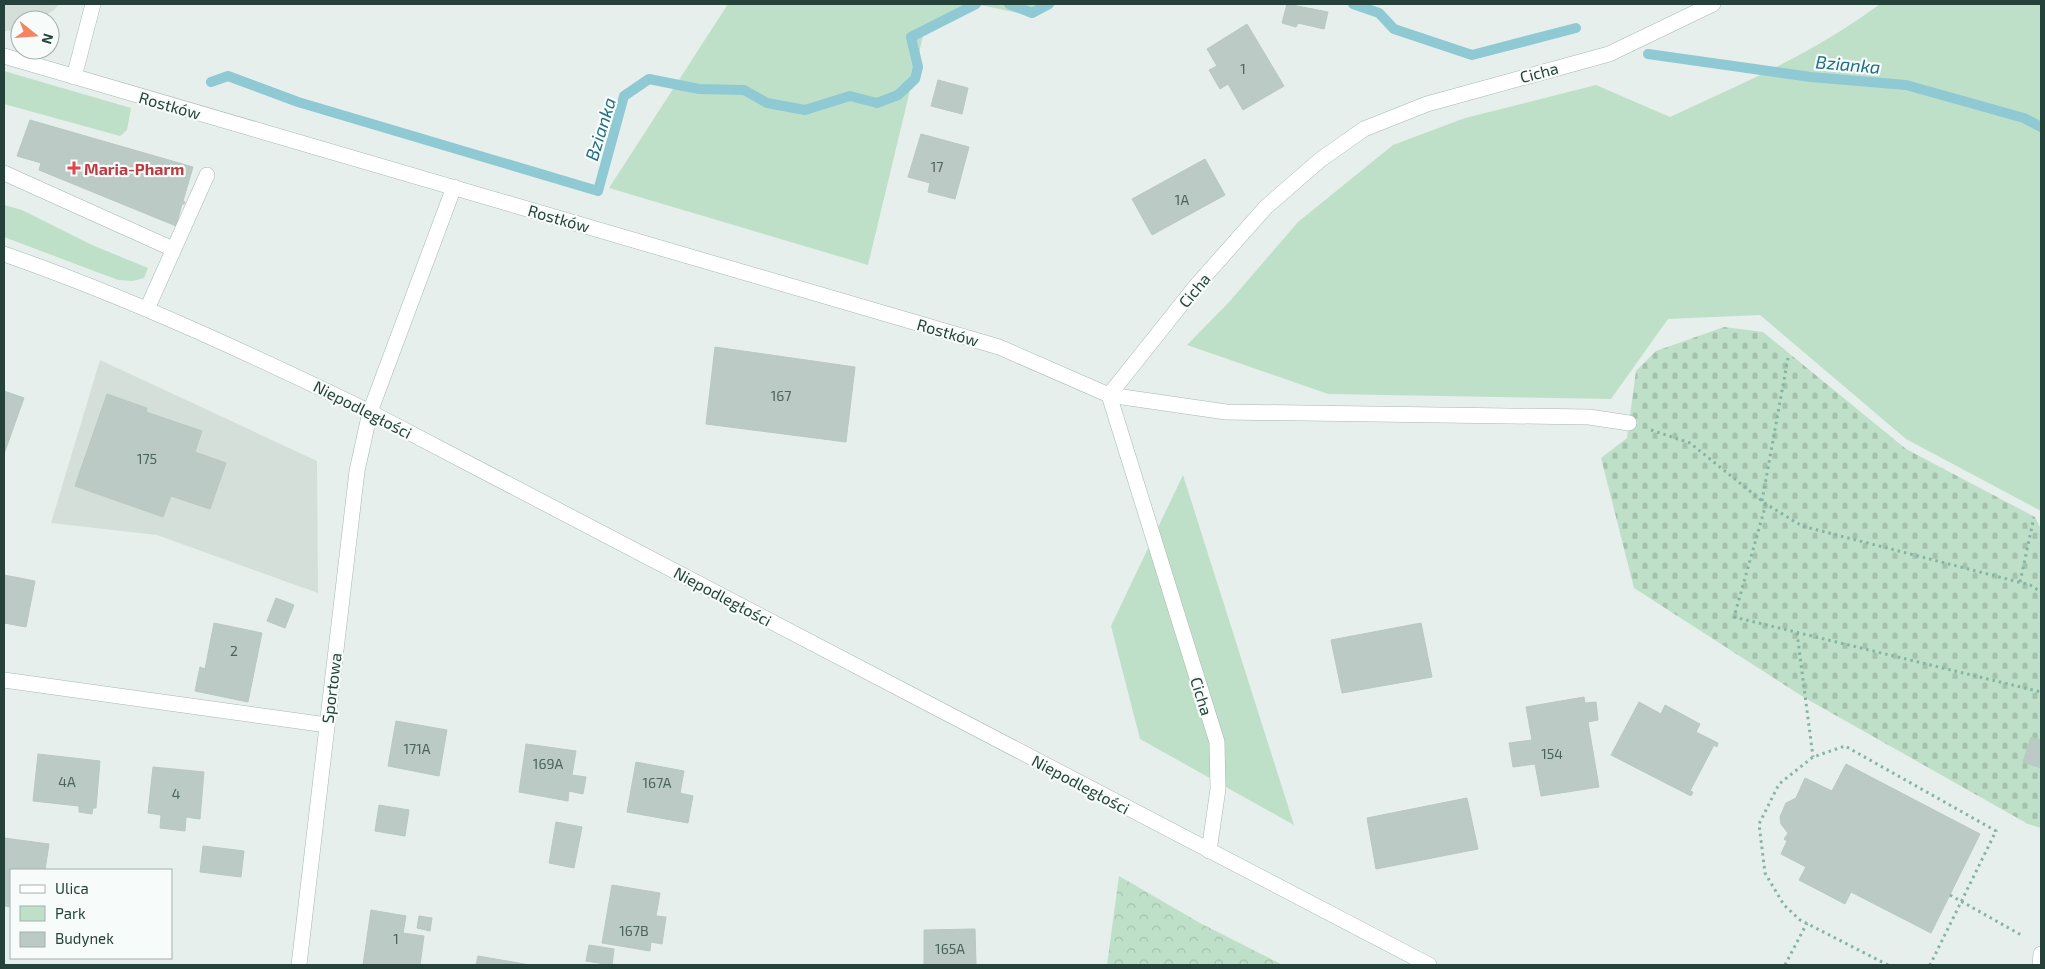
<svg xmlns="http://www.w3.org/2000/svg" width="2045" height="969" font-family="'Exo 2',sans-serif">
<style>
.built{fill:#d4dfda}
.green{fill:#bfe0c8}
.forest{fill:url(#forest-crowns)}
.cemetery{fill:url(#cemetery-stones)}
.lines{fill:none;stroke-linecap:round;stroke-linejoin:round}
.stream{stroke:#8ec9d4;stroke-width:10}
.building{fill:#bbcac4;stroke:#b8c9c2}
.service-casing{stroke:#a8b8b2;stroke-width:16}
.minor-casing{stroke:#a8b8b2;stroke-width:16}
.tertiary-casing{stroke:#a8b8b2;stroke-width:16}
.path{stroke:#86b3a5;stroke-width:3;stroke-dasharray:2.5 4;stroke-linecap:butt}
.service{stroke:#fff;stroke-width:15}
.minor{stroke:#fff;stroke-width:15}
.tertiary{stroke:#fff;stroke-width:15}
.health-dot{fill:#e0444e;stroke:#f7fbf9;stroke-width:2}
.labels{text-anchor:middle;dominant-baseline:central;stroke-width:4.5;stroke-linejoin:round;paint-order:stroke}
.number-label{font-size:14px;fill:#4a645c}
.street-label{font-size:16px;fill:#24423a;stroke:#f7fbf9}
.health-label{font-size:16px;font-weight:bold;fill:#be3a42;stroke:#f7fbf9;text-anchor:start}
.water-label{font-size:18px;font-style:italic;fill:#1c6f80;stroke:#f7fbf9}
</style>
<defs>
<pattern id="forest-crowns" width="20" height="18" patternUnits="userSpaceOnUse" patternTransform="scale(1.25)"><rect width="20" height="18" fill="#bfe0c8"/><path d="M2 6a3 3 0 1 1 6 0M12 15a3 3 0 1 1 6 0" fill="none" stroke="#a4c1ad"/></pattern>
<pattern id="cemetery-stones" width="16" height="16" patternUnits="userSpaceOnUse" patternTransform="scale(1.25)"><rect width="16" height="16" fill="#bfe0c8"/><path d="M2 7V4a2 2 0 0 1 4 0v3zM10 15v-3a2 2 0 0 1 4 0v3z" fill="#a4c1ad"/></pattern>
</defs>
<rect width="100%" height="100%" fill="#e6efeb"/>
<path class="built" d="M 4,4 L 59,4 L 53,11 L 37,20 L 20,20 L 20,30 L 4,31 Z
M 100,360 L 317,461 L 318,593 L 157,535 L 51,523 Z"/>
<path class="green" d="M 728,4 L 1057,4 L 1033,16 L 980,5 L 924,32 L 868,265 L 609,188 Z
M 1880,4 L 2041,4 L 2041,511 L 1906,439 L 1760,315 L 1668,319 L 1611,399 L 1328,394 L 1187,345 L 1230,301 L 1298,222 L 1393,145 L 1465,118 L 1596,85 L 1670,117 C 1744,83 1814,53 1880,4 Z
M 4,71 L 131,108 L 127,130 L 120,136 L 4,104 Z
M 4,205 L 22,210 L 92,245 L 148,268 L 144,278 L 133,281 L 118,280 L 4,237 Z
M 1183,475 L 1294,825 L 1140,739 L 1111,626 Z"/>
<path class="forest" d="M 1119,876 L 1200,923 L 1283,965 L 1107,965 Z"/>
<path class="cemetery" d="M 1724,327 L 1763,332 L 1906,449 L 2035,517 L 2041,529 L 2041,828 L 2028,824 L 1805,698 L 1634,588 L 1601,458 L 1627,438 L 1636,371 L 1656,351 Z"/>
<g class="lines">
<path class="stream" d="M 1009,4 L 1032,13 L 1049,4
M 1353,4 L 1379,13 L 1394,29 L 1472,55 L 1576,28
M 1648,54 L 1811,77 L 1906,85 L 2024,118 L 2041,127
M 211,82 L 228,76 L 298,102 L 598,191 L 624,96 L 649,79 L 699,89 L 744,90 L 767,103 L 805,110 L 850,96 L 877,103 L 898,95 L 915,79 L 918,67 L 911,37 L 976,4"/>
</g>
<path class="building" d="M 1287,4 L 1328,12 L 1324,29 L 1298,23 L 1296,27 L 1282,23 Z
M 1247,24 L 1284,86 L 1243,110 L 1228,84 L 1220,89 L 1209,70 L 1217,66 L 1207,49 Z
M 938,80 L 968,88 L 962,114 L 931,106 Z
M 30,120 L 193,167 L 183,201 L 185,202 L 184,204 L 182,204 L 176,226 L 39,170 L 41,163 L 17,156 Z
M 921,134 L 969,147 L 955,199 L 928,192 L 930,183 L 908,177 Z
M 1205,159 L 1225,195 L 1152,235 L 1132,199 Z
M 715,347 L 855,367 L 846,442 L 706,424 Z
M 4,391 L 24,398 L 4,454 Z
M 107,394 L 147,408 L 146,412 L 202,431 L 195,452 L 226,463 L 210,509 L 171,496 L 163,517 L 75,486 Z
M 4,575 L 35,581 L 26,627 L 4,623 Z
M 276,598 L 294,605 L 285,628 L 267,621 Z
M 214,623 L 262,633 L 248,702 L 195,691 L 200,667 L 205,669 Z
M 1421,623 L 1432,677 L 1342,693 L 1331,640 Z
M 1584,697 L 1585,703 L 1596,702 L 1598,720 L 1588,722 L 1599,787 L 1541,796 L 1535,764 L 1513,767 L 1509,743 L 1532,740 L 1526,707 Z
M 1639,702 L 1661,714 L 1665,705 L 1700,724 L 1696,732 L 1718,743 L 1717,747 L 1714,745 L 1690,791 L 1693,792 L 1691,796 L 1611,755 Z
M 396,721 L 447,730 L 439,776 L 388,766 Z
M 2031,737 L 2041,740 L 2041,768 L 2023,762 Z
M 526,744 L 576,751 L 572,775 L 586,777 L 583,794 L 569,791 L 568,801 L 519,792 Z
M 38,754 L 100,761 L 96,808 L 93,808 L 92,814 L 79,812 L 79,806 L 33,801 Z
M 636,762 L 684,771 L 680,793 L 693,796 L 688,823 L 627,812 Z
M 1846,764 L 1980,834 L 1931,933 L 1851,892 L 1845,904 L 1799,880 L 1806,867 L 1781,854 L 1787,841 L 1784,839 L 1788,833 L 1781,824 L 1780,817 L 1786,803 L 1796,798 L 1805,778 L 1832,791 Z
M 153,767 L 204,772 L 200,819 L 186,817 L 185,831 L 160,828 L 161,815 L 148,813 Z
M 1467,798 L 1478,849 L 1376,869 L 1367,818 Z
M 379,805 L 409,810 L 405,836 L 375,831 Z
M 556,822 L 582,827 L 574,868 L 549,863 Z
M 4,838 L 49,844 L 45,870 L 11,870 L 11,907 L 4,906 Z
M 203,846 L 244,851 L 241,877 L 200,872 Z
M 612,885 L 660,893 L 656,916 L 666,917 L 662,944 L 651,942 L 650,951 L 602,943 Z
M 371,910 L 406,916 L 403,933 L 424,936 L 420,965 L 363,965 Z
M 419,916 L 432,918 L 430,931 L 417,928 Z
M 975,929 L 976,965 L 924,965 L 924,930 Z
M 589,945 L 614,949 L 612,965 L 586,961 Z
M 478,956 L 530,965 L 476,965 Z"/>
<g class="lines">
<defs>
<path id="service" d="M 4,173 L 173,249
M 147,309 L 207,175
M 1109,395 L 1226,412 L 1589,417 L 1629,423
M 4,680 L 327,725
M 2040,965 L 2041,954"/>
<path id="minor" d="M 4,56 L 999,347 L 1109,395
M 74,77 L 93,4
M 299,965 L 357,471 L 370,412 L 454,187"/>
<path id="tertiary" d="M 4,254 C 130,298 250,354 370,412 L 1429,965
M 1209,851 L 1218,789 L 1217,742 L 1109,395 L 1196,286 L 1266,207 L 1320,160 L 1364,129 L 1427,104 L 1609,54 L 1713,4"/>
</defs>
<use href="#service" class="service-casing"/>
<use href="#minor" class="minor-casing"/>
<use href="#tertiary" class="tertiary-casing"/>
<path class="path" d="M 1651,430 L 1690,443 L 1766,504 L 1802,526 L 2030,585 L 2041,592
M 1762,501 L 1788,358
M 1766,504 L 1734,617 L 2041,692
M 2020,582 L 2033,522
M 1797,633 L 1813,757
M 1950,895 L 2023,936
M 1785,965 L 1807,923
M 1888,965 L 1800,920 L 1784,905 L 1765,873 L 1759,824 L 1779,784 L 1813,757 L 1845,746 L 1996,831 L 1930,965"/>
<use href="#service" class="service"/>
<use href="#minor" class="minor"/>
<use href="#tertiary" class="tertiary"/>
</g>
<path class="health-dot" d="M71.5 160.5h5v5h5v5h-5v5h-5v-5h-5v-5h5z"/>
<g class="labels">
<g class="number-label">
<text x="1243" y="68">1</text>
<text x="937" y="166">17</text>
<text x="1182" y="199">1A</text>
<text x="781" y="395">167</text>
<text x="147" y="458">175</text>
<text x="234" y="650">2</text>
<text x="417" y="748">171A</text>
<text x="1552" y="753">154</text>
<text x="548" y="763">169A</text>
<text x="67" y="781">4A</text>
<text x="657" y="782">167A</text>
<text x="176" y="793">4</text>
<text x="634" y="930">167B</text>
<text x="396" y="938">1</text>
<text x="950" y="948">165A</text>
</g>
<g class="street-label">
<text transform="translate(1539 72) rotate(-15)">Cicha</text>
<text transform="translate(170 105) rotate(16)">Rostków</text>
<text transform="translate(559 218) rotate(16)">Rostków</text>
<text transform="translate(1194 290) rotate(-50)">Cicha</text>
<text transform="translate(948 332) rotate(16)">Rostków</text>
<text transform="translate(363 409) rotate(27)">Niepodległości</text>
<text transform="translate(723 596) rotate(28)">Niepodległości</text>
<text transform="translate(331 688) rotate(-83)">Sportowa</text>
<text transform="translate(1202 696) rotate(73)">Cicha</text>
<text transform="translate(1081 784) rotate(28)">Niepodległości</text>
</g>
<g class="health-label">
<text x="84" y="168">Maria-Pharm</text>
</g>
<g class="water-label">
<text transform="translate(1848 64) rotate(5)">Bzianka</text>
<text transform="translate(600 129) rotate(-73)">Bzianka</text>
</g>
</g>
<rect width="2045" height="969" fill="none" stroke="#24423a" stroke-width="10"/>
<rect x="10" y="869" width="162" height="90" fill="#f7fbf9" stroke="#a3b1ad"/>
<rect x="20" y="885" width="25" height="8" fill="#ffffff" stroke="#a3b1ad"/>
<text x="55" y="894" font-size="15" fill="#24423a">Ulica</text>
<rect x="20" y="906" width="25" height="15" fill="#bfe0c8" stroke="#a3b1ad"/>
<text x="55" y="919" font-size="15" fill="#24423a">Park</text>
<rect x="20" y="932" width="25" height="15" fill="#bbcac4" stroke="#a3b1ad"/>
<text x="55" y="944" font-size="15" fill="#24423a">Budynek</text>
<g transform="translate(35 35) rotate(107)"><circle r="24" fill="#f7fbf9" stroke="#a3b1ad"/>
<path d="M0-4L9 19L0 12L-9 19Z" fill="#f4845f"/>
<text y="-8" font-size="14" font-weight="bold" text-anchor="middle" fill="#24423a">N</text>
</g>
</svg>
